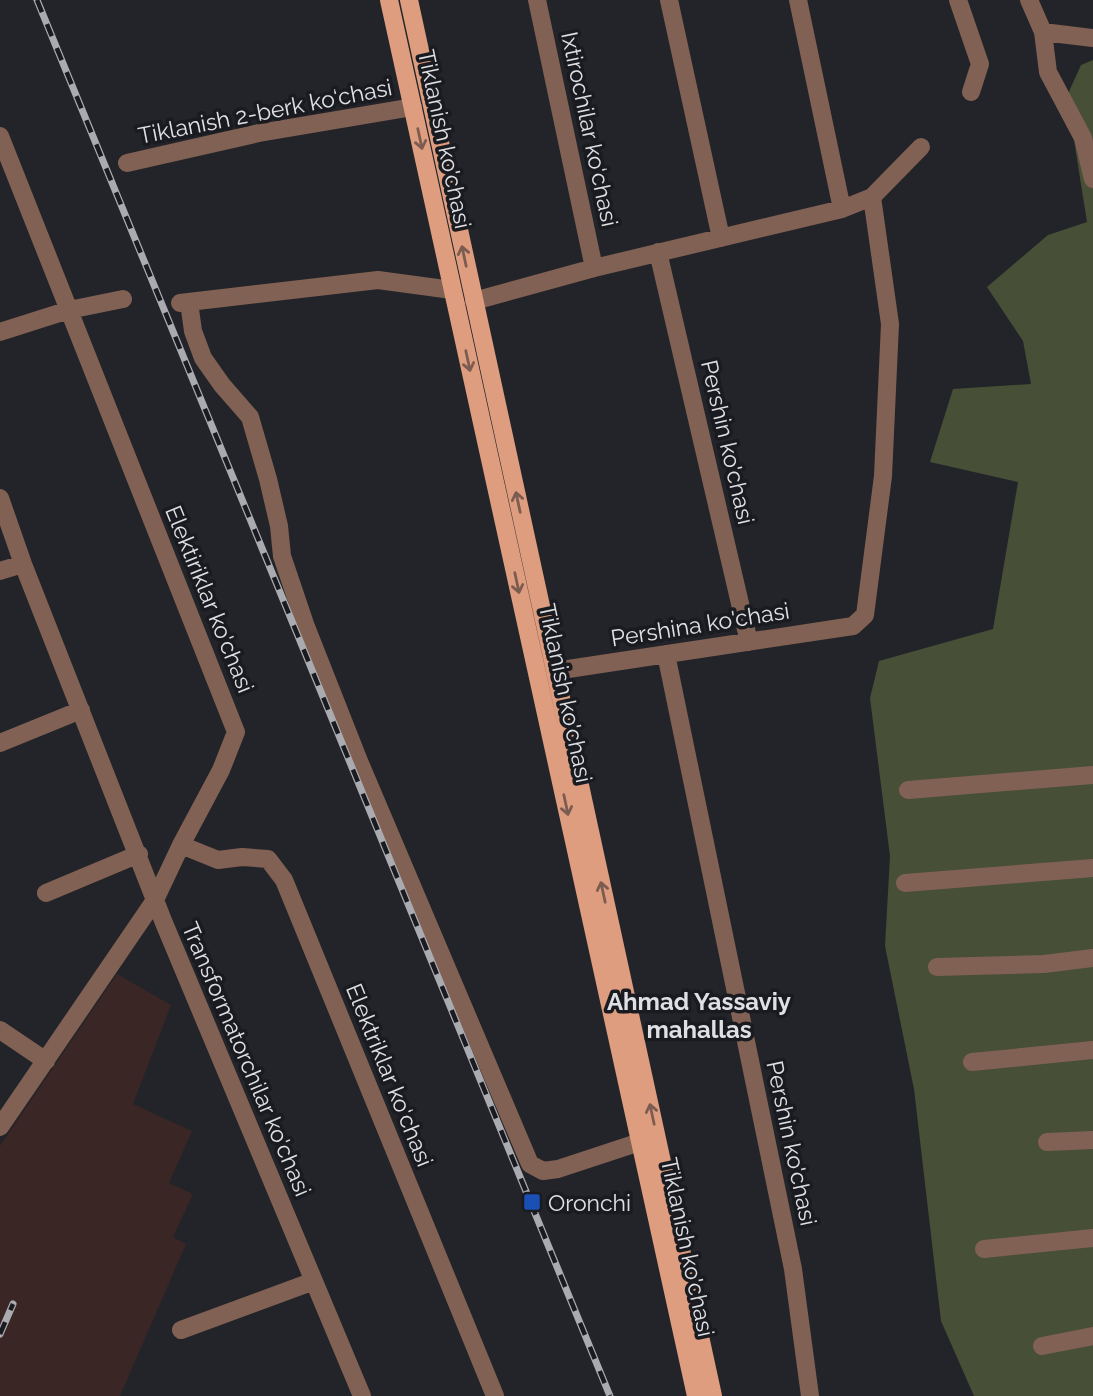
<svg xmlns="http://www.w3.org/2000/svg" width="1093" height="1396" font-family="Raleway,sans-serif">
<style>
.industrial{fill:#3a2624}
.green{fill:#474f37}
.lines{fill:none;stroke-linecap:round;stroke-linejoin:round}
.minor{stroke:#816153;stroke-width:18}
.major{stroke:#de9d7f;stroke-width:18}
.rail-casing{stroke:#aaabb0;stroke-width:7}
.rail{stroke:#1a1b20;stroke-width:4.5;stroke-dasharray:13;stroke-linecap:butt}
.oneway{stroke:#7c5c50}
.transit-dot{fill:#1a4fb4;stroke:#1a1b20;stroke-width:2.5}
.labels{text-anchor:middle;dominant-baseline:central;stroke-width:7;stroke-linejoin:round;paint-order:stroke}
.street-label{font-size:23px;fill:#dfe0e4;stroke:#1a1b20}
.poi-label{font-size:23px;fill:#dfe0e4;stroke:#1a1b20;text-anchor:start}
.neighbourhood-label{font-size:24px;font-weight:bold;fill:#dfe0e4;stroke:#1a1b20}
</style>
<rect width="100%" height="100%" fill="#232429"/>
<path class="industrial" d="M 117,974 L 171,1005 L 133,1104 L 192,1131 L 169,1183 L 193,1194 L 173,1237 L 186,1244 L 120,1396 L 0,1396 L 0,1146 Z"/>
<path class="green" d="M 1093,60 L 1093,1396 L 974,1396 L 941,1321 L 914,1089 L 885,946 L 890,856 L 870,698 L 879,661 L 993,629 L 1018,482 L 930,462 L 953,389 L 1031,384 L 1023,341 L 987,287 L 1048,235 L 1087,222 L 1067,96 L 1081,65 Z"/>
<g class="lines">
<path class="minor" d="M 537,0 L 594,268
M 669,0 L 721,238
M 798,0 L 842,209
M 958,0 L 980,64 L 971,92
M 1029,0 L 1043,32 L 1093,38
M 1043,32 L 1048,72 L 1083,138 L 1093,179
M 0,136 L 236,732 L 221,770 L 181,845 L 155,900 L 0,1127
M 127,163 L 259,133 L 413,107
M 658,252 L 749,642
M 474,301 L 594,268 L 842,209 L 872,197 L 921,147
M 189,302 L 193,331 L 203,358 L 222,385 L 250,417 L 268,479 L 279,526 L 282,556 L 305,624 L 359,761 L 530,1164 L 543,1171 L 558,1169 L 640,1142
M 180,303 L 378,280 L 452,290
M 0,332 L 69,310 L 123,299
M 0,498 L 23,564 L 164,923 L 362,1396
M 0,571 L 23,564
M 666,654 L 793,1269 L 810,1396
M 555,671 L 853,626 L 865,615 L 883,476 L 890,324 L 872,197
M 0,743 L 81,710
M 908,790 L 1093,775
M 181,845 L 218,860 L 242,857 L 268,859 L 284,880 L 495,1396
M 905,883 L 1093,868
M 46,893 L 139,854
M 937,967 L 1044,964 L 1093,958
M 0,1030 L 46,1061
M 972,1062 L 1093,1050
M 1047,1142 L 1093,1140
M 984,1249 L 1093,1238
M 181,1330 L 314,1281
M 1042,1346 L 1093,1336"/>
<path class="major" d="M 389,0 L 696,1396
M 409,0 L 713,1396"/>
<defs>
<path id="rail" d="M 37,0 L 610,1396
M 0,1334 L 13,1304"/>
</defs>
<use href="#rail" class="rail-casing"/>
<use href="#rail" class="rail"/>
</g>
<defs><path id="oneway-shaft" d="M-6 0H5M1.5-3L5.5 0L1.5 3" fill="none" stroke-width="1.6" stroke-linecap="round" stroke-linejoin="round" transform="scale(1.75)"/></defs>
<g class="oneway">
<use href="#oneway-shaft" transform="translate(420 139) rotate(78)"/>
<use href="#oneway-shaft" transform="translate(464 256) rotate(-102)"/>
<use href="#oneway-shaft" transform="translate(468 361) rotate(78)"/>
<use href="#oneway-shaft" transform="translate(518 502) rotate(-102)"/>
<use href="#oneway-shaft" transform="translate(517 583) rotate(78)"/>
<use href="#oneway-shaft" transform="translate(566 805) rotate(78)"/>
<use href="#oneway-shaft" transform="translate(603 892) rotate(-102)"/>
<use href="#oneway-shaft" transform="translate(652 1114) rotate(-102)"/>
</g>
<rect class="transit-dot" x="523" y="1193" width="18" height="18" rx="3.5"/>
<g class="labels">
<g class="street-label">
<text transform="translate(265 111) rotate(-11)">Tiklanish 2-berk ko‘chasi</text>
<text transform="translate(590 129) rotate(78)">Ixtirochilar ko‘chasi</text>
<text transform="translate(445 139) rotate(78)">Tiklanish ko'chasi</text>
<text transform="translate(728 442) rotate(77)">Pershin ko'chasi</text>
<text transform="translate(210 599) rotate(68)">Elektiriklar ko'chasi</text>
<text transform="translate(700 624) rotate(-9)">Pershina ko'chasi</text>
<text transform="translate(566 693) rotate(78)">Tiklanish ko'chasi</text>
<text transform="translate(247 1059) rotate(67)">Transformatorchilar ko'chasi</text>
<text transform="translate(390 1075) rotate(68)">Elektriklar ko‘chasi</text>
<text transform="translate(792 1143) rotate(78)">Pershin ko'chasi</text>
<text transform="translate(688 1247) rotate(78)">Tiklanish ko'chasi</text>
</g>
<g class="poi-label">
<text x="548" y="1202">Oronchi</text>
</g>
<g class="neighbourhood-label">
<text x="699" y="1001">Ahmad Yassaviy<tspan x="699" dy="28">mahallas</tspan></text>
</g>
</g>
</svg>
